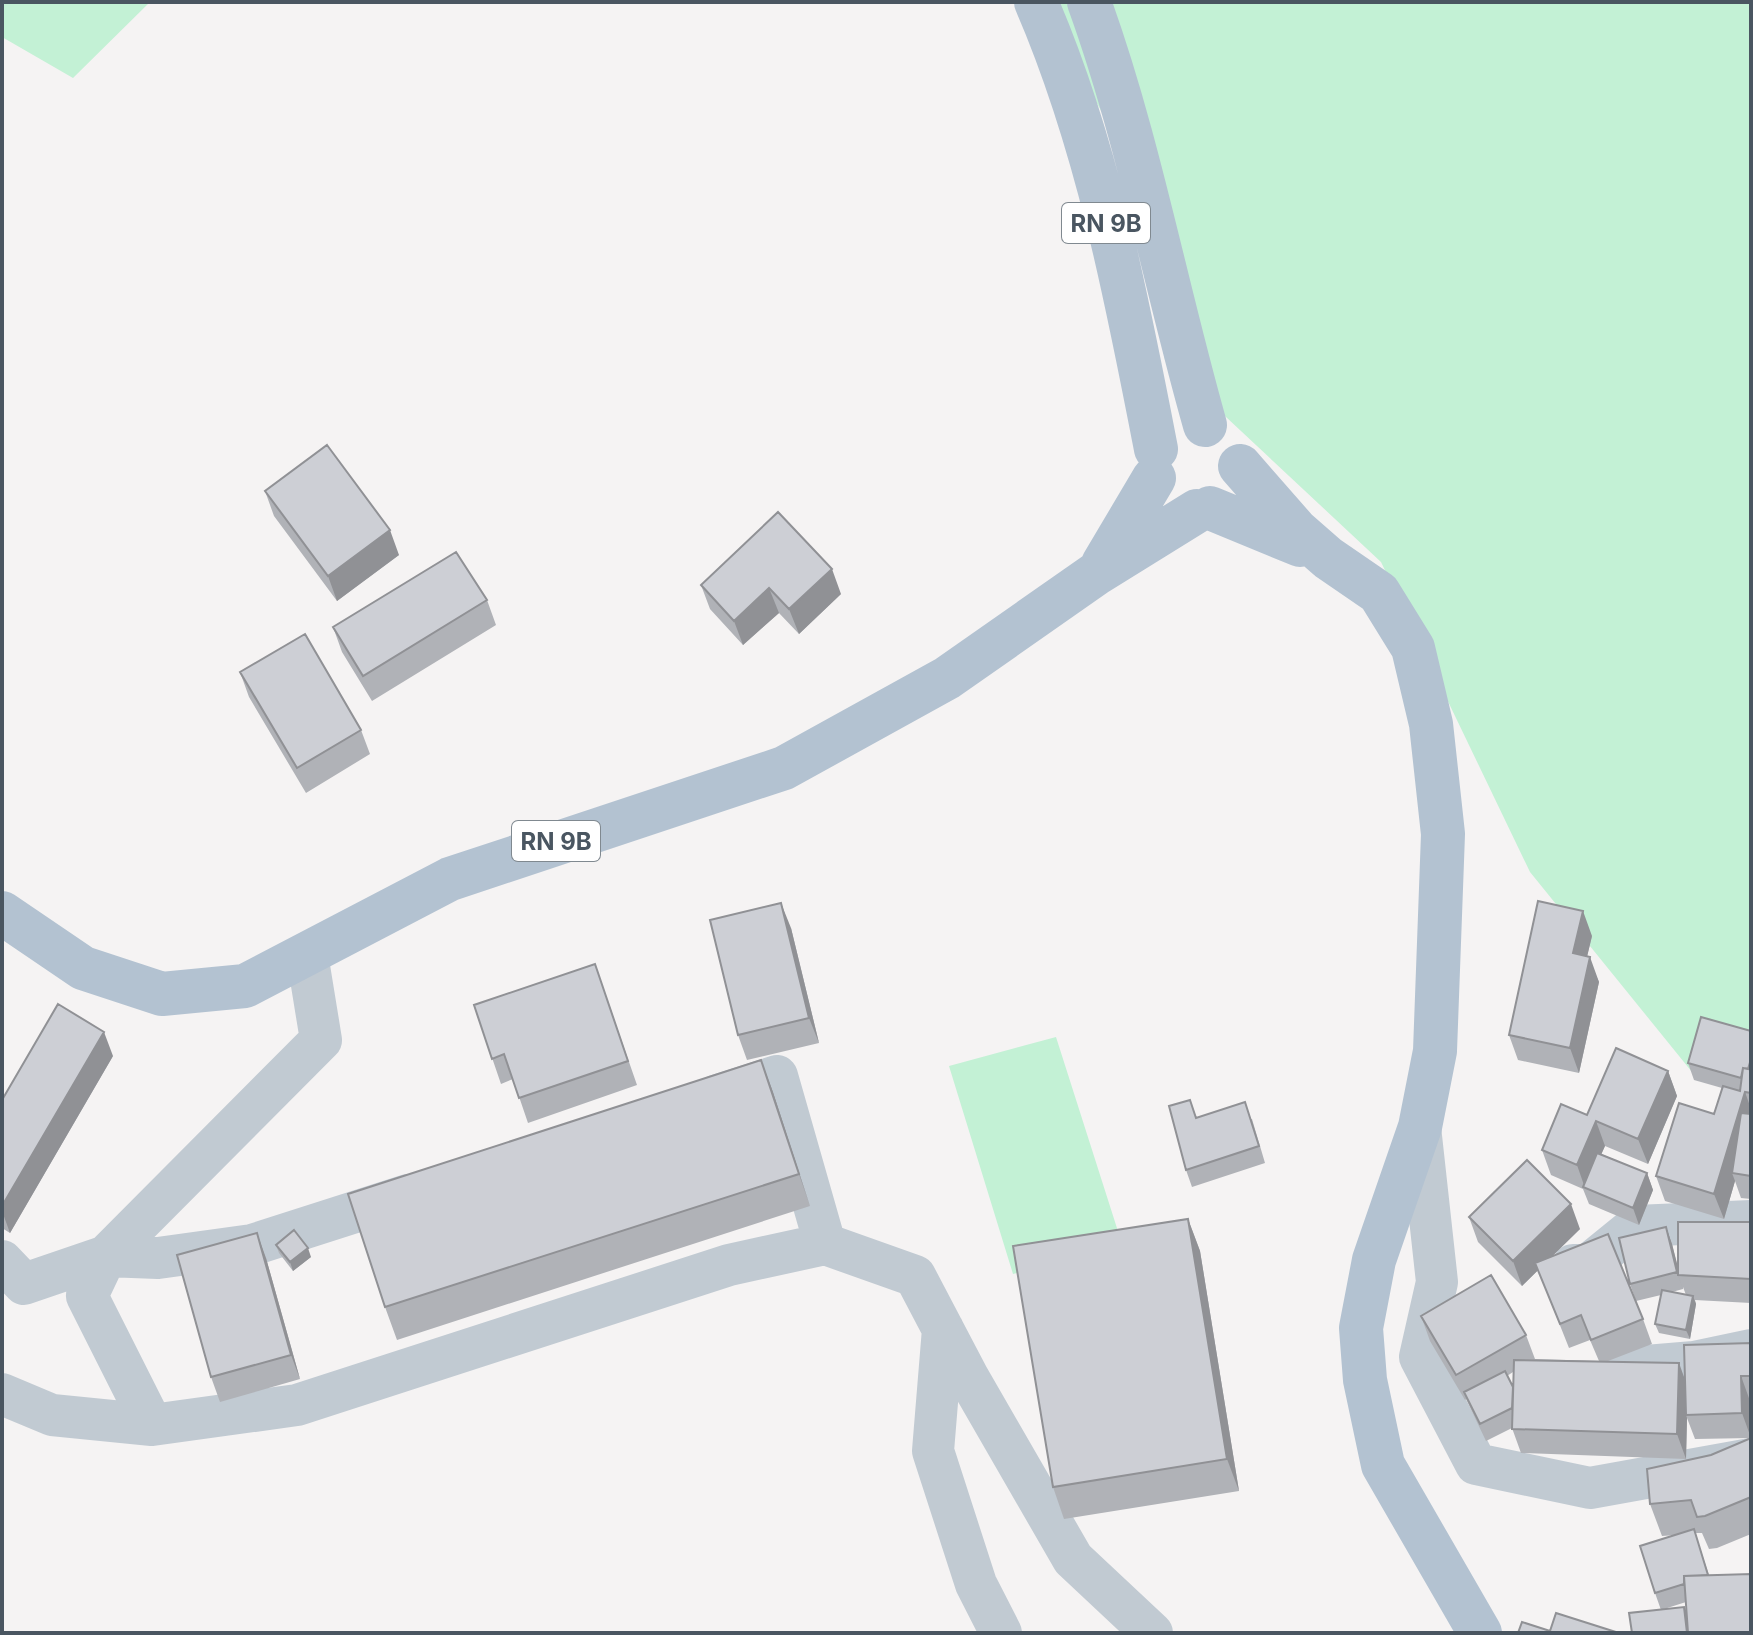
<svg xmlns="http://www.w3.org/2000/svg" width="1753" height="1635" font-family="Inter,sans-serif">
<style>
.green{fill:#c3f1d5}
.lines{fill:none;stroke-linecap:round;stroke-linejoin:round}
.minor{stroke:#c1cad2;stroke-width:42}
.major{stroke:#b3c2d1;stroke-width:44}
.wall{fill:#b0b2b7;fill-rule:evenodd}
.shaded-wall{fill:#909195}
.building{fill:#cdcfd5;stroke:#909195;stroke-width:2}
.labels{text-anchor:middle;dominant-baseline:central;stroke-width:6;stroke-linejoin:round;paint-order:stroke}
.shield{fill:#fff;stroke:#808990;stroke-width:2}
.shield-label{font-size:24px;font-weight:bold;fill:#4a5661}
</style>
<rect width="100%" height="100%" fill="#f5f3f3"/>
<path class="green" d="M 2,2 L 150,2 L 73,78 L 2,37 Z
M 1043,2 L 1751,2 L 1751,1074 L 1692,1072 L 1530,872 L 1381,562 L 1165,360 L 1147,197 Z
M 1056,1037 L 1123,1247 L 1013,1274 L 949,1066 Z"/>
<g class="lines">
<path class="minor" d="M 715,1096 L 777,1076 L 825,1244
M 1420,1127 L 1437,1282 L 1420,1357 L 1476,1464 L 1590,1488 L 1751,1459
M 2,1261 L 24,1284 L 106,1256 L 158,1258 L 252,1245 L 408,1195
M 1573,1265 L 1588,1265 L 1636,1226 L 1751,1221
M 943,1329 L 933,1451 L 976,1584 L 1001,1633
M 1622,1368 L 1694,1362 L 1751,1350
M 2,1394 L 52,1415 L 152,1425 L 297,1405 L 729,1265 L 825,1244 L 915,1276 L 968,1377 L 1073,1559 L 1152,1633
M 152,1425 L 87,1296 L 106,1256 L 321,1040 L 307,954"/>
<path class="major" d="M 1036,2 C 1097,143 1127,299 1156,449
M 1089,2 C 1139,140 1165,285 1205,425
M 1240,466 L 1296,530 L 1328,558 L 1379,593 L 1413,648 L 1431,724 L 1443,834 L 1435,1051 L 1420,1127 L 1374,1260 L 1361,1328 L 1365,1380 L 1383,1465 L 1480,1633
M 1210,508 L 1300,545
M 1103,564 L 1154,478
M 2,913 L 83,968 L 162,994 L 245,986 L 450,879 L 784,768 L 947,678 L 1097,573 L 1197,511"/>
</g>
<path class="wall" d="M 265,491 L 399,555 L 337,601 L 274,516 Z
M 701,585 L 841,594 L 799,634 L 779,613 L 743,645 L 710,609 Z
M 487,600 L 496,625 L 372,701 L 342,652 L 333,627 Z
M 240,672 L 361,730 L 370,754 L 306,793 L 249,697 Z
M 791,928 L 819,1043 L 747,1060 L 738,1035 Z
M 1592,936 L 1587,956 L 1599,982 L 1579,1073 L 1518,1060 L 1509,1035 Z
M 595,964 L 637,1085 L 528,1123 L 513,1079 L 501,1084 L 474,1005 Z
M 1751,1031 L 1751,1199 L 1741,1198 L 1735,1181 L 1724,1219 L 1665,1201 L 1656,1176 L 1714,1114 L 1722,1088 L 1694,1080 L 1688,1063 Z
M 113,1056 L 10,1233 L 2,1228 L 2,1100 Z
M 761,1060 L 810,1206 L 397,1340 L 385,1307 Z
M 1668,1071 L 1677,1096 L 1648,1164 L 1605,1146 L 1601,1154 L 1647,1173 L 1653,1190 L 1639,1225 L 1589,1204 L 1583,1189 L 1551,1175 L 1542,1150 L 1587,1115 Z
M 1196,1118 L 1252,1119 L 1265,1163 L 1192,1187 L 1186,1170 Z
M 1469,1217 L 1580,1229 L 1551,1257 L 1643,1319 L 1652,1344 L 1608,1361 L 1685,1380 L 1751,1343 L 1751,1401 L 1750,1401 L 1751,1438 L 1695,1439 L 1687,1418 L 1686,1459 L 1521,1453 L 1512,1428 L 1486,1441 L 1466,1399 L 1465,1400 L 1430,1341 L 1421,1316 L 1526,1335 L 1535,1359 L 1599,1361 L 1590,1340 L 1569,1348 L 1538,1270 L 1522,1286 L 1478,1242 ZM 1513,1372 L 1513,1387 L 1507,1376 Z
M 1188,1219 L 1200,1251 L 1239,1491 L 1064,1519 L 1053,1487 Z
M 1751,1222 L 1751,1303 L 1695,1300 L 1696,1304 L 1690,1339 L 1659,1333 L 1655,1324 L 1661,1295 L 1636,1301 L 1630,1284 L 1666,1227 L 1672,1244 L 1678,1269 ZM 1683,1287 L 1686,1295 L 1672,1292 L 1683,1289 Z
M 276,1245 L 311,1257 L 293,1271 L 279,1253 Z
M 266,1258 L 300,1379 L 220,1402 L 211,1377 Z
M 1751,1438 L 1751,1534 L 1717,1548 L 1709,1549 L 1702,1533 L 1695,1533 L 1709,1575 L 1751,1633 L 1661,1610 L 1655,1593 L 1676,1535 L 1662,1536 L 1650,1504 L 1711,1455 ZM 1686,1602 L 1686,1615 L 1664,1609 Z"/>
<path class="shaded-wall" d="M 390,530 L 399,555 L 337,601 L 328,576 Z
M 832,569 L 841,594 L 799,634 L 789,609 Z
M 769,588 L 779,613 L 743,645 L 734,621 Z
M 781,903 L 791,928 L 819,1043 L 809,1018 Z
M 1583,911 L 1592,936 L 1582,978 L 1573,953 Z
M 1590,957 L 1599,982 L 1579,1073 L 1570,1048 Z
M 104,1032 L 113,1056 L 10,1233 L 2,1211 L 2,1206 Z
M 761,1060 L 773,1092 L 810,1206 L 799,1174 Z
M 1668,1071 L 1677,1096 L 1648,1164 L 1638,1139 Z
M 1745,1092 L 1751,1109 L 1751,1128 L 1732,1173 L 1735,1181 L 1724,1219 L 1714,1194 Z
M 1596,1121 L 1605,1146 L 1586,1189 L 1585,1188 L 1577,1165 Z
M 1647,1173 L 1653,1190 L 1639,1225 L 1633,1208 Z
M 1571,1204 L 1580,1229 L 1522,1286 L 1513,1261 Z
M 1188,1219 L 1200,1251 L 1239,1491 L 1227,1459 Z
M 1666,1227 L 1672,1244 L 1680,1275 L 1678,1275 L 1683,1289 L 1677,1272 Z
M 257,1233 L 266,1258 L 300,1379 L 291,1355 Z
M 308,1248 L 311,1257 L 293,1271 L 290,1262 Z
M 1693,1296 L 1696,1304 L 1690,1339 L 1686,1330 Z
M 1679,1363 L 1688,1388 L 1686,1415 L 1687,1418 L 1686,1459 L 1677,1434 Z
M 1741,1376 L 1750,1401 L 1751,1438 L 1742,1413 Z"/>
<path class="building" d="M 327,445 L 390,530 L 328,576 L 265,491 Z
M 778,512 L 832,569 L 789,609 L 769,588 L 734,621 L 701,585 Z
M 456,552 L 487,600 L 363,676 L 333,627 Z
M 305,634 L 361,730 L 297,768 L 240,672 Z
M 1538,901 L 1583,911 L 1573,953 L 1590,957 L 1570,1048 L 1509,1035 Z
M 781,903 L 809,1018 L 738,1035 L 710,920 Z
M 595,964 L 628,1061 L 519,1098 L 504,1054 L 492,1059 L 474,1005 Z
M 58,1004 L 104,1032 L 2,1206 L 2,1100 Z
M 1701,1017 L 1751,1031 L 1751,1059 L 1748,1069 L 1743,1068 L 1741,1078 L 1688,1063 Z
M 1616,1048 L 1668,1071 L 1638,1139 L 1596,1121 L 1577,1165 L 1542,1150 L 1561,1104 L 1587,1115 Z
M 761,1060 L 799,1174 L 385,1307 L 348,1194 Z
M 1743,1068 L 1751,1069 L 1751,1093 L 1745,1092 L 1714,1194 L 1656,1176 L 1679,1103 L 1714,1114 L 1723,1086 L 1740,1091 Z
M 1190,1100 L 1196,1118 L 1245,1102 L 1259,1146 L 1186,1170 L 1169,1106 Z
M 1741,1113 L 1751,1114 L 1751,1176 L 1732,1173 Z
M 1597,1153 L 1647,1173 L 1633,1208 L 1583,1187 Z
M 1527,1160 L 1571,1204 L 1513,1261 L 1469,1217 Z
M 1188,1219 L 1227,1459 L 1053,1487 L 1013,1246 Z
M 1678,1222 L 1751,1222 L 1751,1279 L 1678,1275 Z
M 1666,1227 L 1677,1272 L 1630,1284 L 1619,1238 Z
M 294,1230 L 308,1248 L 290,1262 L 276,1245 Z
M 257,1233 L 291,1355 L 211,1377 L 177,1255 Z
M 1608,1234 L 1643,1319 L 1591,1340 L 1581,1315 L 1560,1324 L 1535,1263 Z
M 1491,1275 L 1526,1335 L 1456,1375 L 1421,1316 Z
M 1662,1290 L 1693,1296 L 1686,1330 L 1655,1324 Z
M 1751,1343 L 1751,1376 L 1741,1376 L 1742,1413 L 1686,1415 L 1684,1345 Z
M 1514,1360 L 1679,1363 L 1677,1434 L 1512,1429 Z
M 1505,1371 L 1513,1387 L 1512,1408 L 1480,1424 L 1464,1392 Z
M 1751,1438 L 1751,1497 L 1705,1516 L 1697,1517 L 1691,1500 L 1650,1504 L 1647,1469 L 1711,1455 Z
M 1694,1529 L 1708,1575 L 1684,1576 L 1684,1584 L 1655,1593 L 1640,1546 Z
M 1751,1574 L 1751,1633 L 1688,1633 L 1684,1576 Z
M 1684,1607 L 1687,1633 L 1632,1633 L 1629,1613 Z
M 1556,1613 L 1619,1633 L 1518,1633 L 1522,1622 L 1550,1631 Z"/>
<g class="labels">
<g class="shield">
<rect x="1062" y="203" width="88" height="40" rx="6"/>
<rect x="512" y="821" width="88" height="40" rx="6"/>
</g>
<g class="shield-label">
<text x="1106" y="223">RN 9B</text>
<text x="556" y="841">RN 9B</text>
</g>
</g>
<rect width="1753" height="1635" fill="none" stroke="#4a5661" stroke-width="8"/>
</svg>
